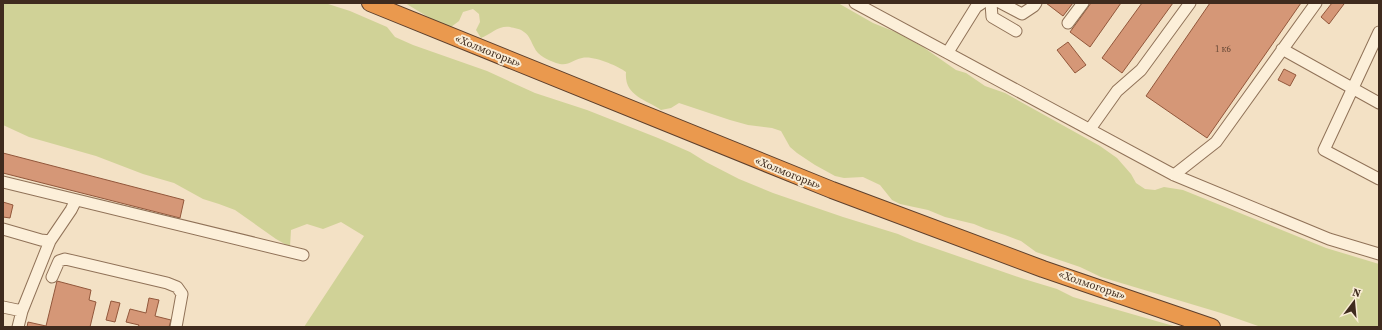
<svg xmlns="http://www.w3.org/2000/svg" width="1382" height="330" font-family="'Source Serif 4',serif">
<style>
.green{fill:#d0d297}
.building{fill:#d59777;stroke:#92573b}
.lines{fill:none;stroke-linecap:round;stroke-linejoin:round}
.minor-casing{stroke:#907258;stroke-width:13}
.highway-casing{stroke:#5e402d;stroke-width:18}
.minor{stroke:#fcefd9;stroke-width:11}
.highway{stroke:#ea994e;stroke-width:16}
.labels{text-anchor:middle;dominant-baseline:central;stroke-width:4;stroke-linejoin:round;paint-order:stroke}
.number-label{font-size:9px;fill:#644634}
.street-label{font-size:11px;fill:#3f2b1e;stroke:#f9ecd5}
</style>
<rect width="100%" height="100%" fill="#f3e1c5"/>
<path class="green" d="M 3,3 L 325,3 L 350,11 L 387,27 L 395,37 L 413,45 L 487,71 L 535,93 L 587,110 L 658,138 L 690,152 L 706,162 L 739,179 L 773,193 L 843,217 L 898,234 L 914,241 L 1024,279 L 1057,289 L 1073,297 L 1090,302 L 1177,327 L 304,327 L 364,236 L 341,222 L 323,229 L 307,224 L 291,230 L 290,247 L 276,239 L 235,210 L 219,204 L 203,199 L 174,183 L 143,174 L 96,156 L 29,137 L 3,125 Z
M 405,3 L 838,3 L 873,23 L 898,33 L 923,47 L 956,70 L 966,73 L 985,86 L 1005,93 L 1100,146 L 1117,158 L 1131,174 L 1136,183 L 1145,189 L 1155,190 L 1164,187 L 1183,190 L 1326,248 L 1379,264 L 1379,327 L 1261,327 L 1221,313 L 1101,277 L 1080,267 L 1036,252 L 1021,241 L 1005,235 L 986,229 L 974,224 L 945,217 L 928,210 L 900,204 L 892,200 L 880,185 L 863,177 L 844,178 L 835,176 L 815,165 L 797,153 L 790,147 L 781,131 L 772,128 L 748,125 L 730,120 L 679,103 L 671,108 L 661,110 C 645,99 624,96 626,72 C 618,66 593,55 582,58 C 571,60 569,67 556,63 C 548,60 538,56 534,47 C 531,42 530,36 524,32 C 521,29 514,28 510,27 C 499,25 491,34 481,38 L 476,30 L 480,22 L 479,14 L 473,9 L 463,12 L 459,21 L 451,27 L 433,20 Z"/>
<path class="building" d="M 1046,3 L 1073,3 L 1063,16 Z
M 1091,3 L 1121,3 L 1090,47 L 1070,32 Z
M 1142,3 L 1173,3 L 1122,73 L 1102,58 Z
M 1210,3 L 1301,3 L 1207,138 L 1146,96 Z
M 1332,3 L 1342,3 L 1344,4 L 1329,24 L 1321,17 Z
M 1068,42 L 1086,65 L 1075,73 L 1057,50 Z
M 1284,69 L 1296,75 L 1290,86 L 1278,80 Z
M 3,153 L 184,200 L 180,218 L 3,173 Z
M 3,202 L 13,205 L 10,218 L 3,217 Z
M 57,281 L 91,290 L 89,300 L 96,302 L 90,327 L 27,327 L 28,322 L 46,326 Z
M 149,298 L 159,300 L 155,316 L 171,320 L 169,327 L 138,327 L 139,325 L 126,322 L 130,309 L 146,313 Z
M 111,301 L 120,303 L 115,322 L 106,320 Z"/>
<g class="lines">
<defs>
<path id="minor" d="M 855,3 L 1174,175 L 1329,239 L 1379,254
M 991,3 L 992,17 L 1016,31
M 1001,3 L 1022,14 L 1034,6 L 1036,3
M 1068,23 L 1083,3
M 1379,32 L 1324,150 L 1379,179
M 1282,49 L 1379,103
M 948,52 L 976,7 L 982,3
M 1090,129 L 1117,91 L 1141,70 L 1190,3
M 1174,175 L 1216,142 L 1316,3
M 3,182 L 303,255
M 3,229 L 41,240 L 50,241 L 71,210 L 76,200
M 52,277 L 59,261 L 65,259 L 167,283 L 177,287 L 182,294 L 176,327
M 3,307 L 22,311 L 50,241
M 18,327 L 22,311"/>
<path id="highway" d="M 370,3 L 832,190 L 1043,269 L 1212,327"/>
</defs>
<use href="#minor" class="minor-casing"/>
<use href="#highway" class="highway-casing"/>
<use href="#minor" class="minor"/>
<use href="#highway" class="highway"/>
</g>
<g class="labels">
<g class="number-label">
<text x="1223" y="49">1 к6</text>
</g>
<g class="street-label">
<text transform="translate(488 51) rotate(22)">«Холмогоры»</text>
<text transform="translate(788 173) rotate(22)">«Холмогоры»</text>
<text transform="translate(1092 285) rotate(19)">«Холмогоры»</text>
</g>
</g>
<rect width="1382" height="330" fill="none" stroke="#3f2b1e" stroke-width="8"/>
<g transform="translate(1354 302) rotate(16)" stroke="#f9ecd5" stroke-width="3" paint-order="stroke">
<path d="M0-3L7 15L0 10L-7 15Z" fill="#3f2b1e"/>
<text y="-6" font-size="11" font-weight="bold" text-anchor="middle" fill="#3f2b1e">N</text>
</g>
</svg>
